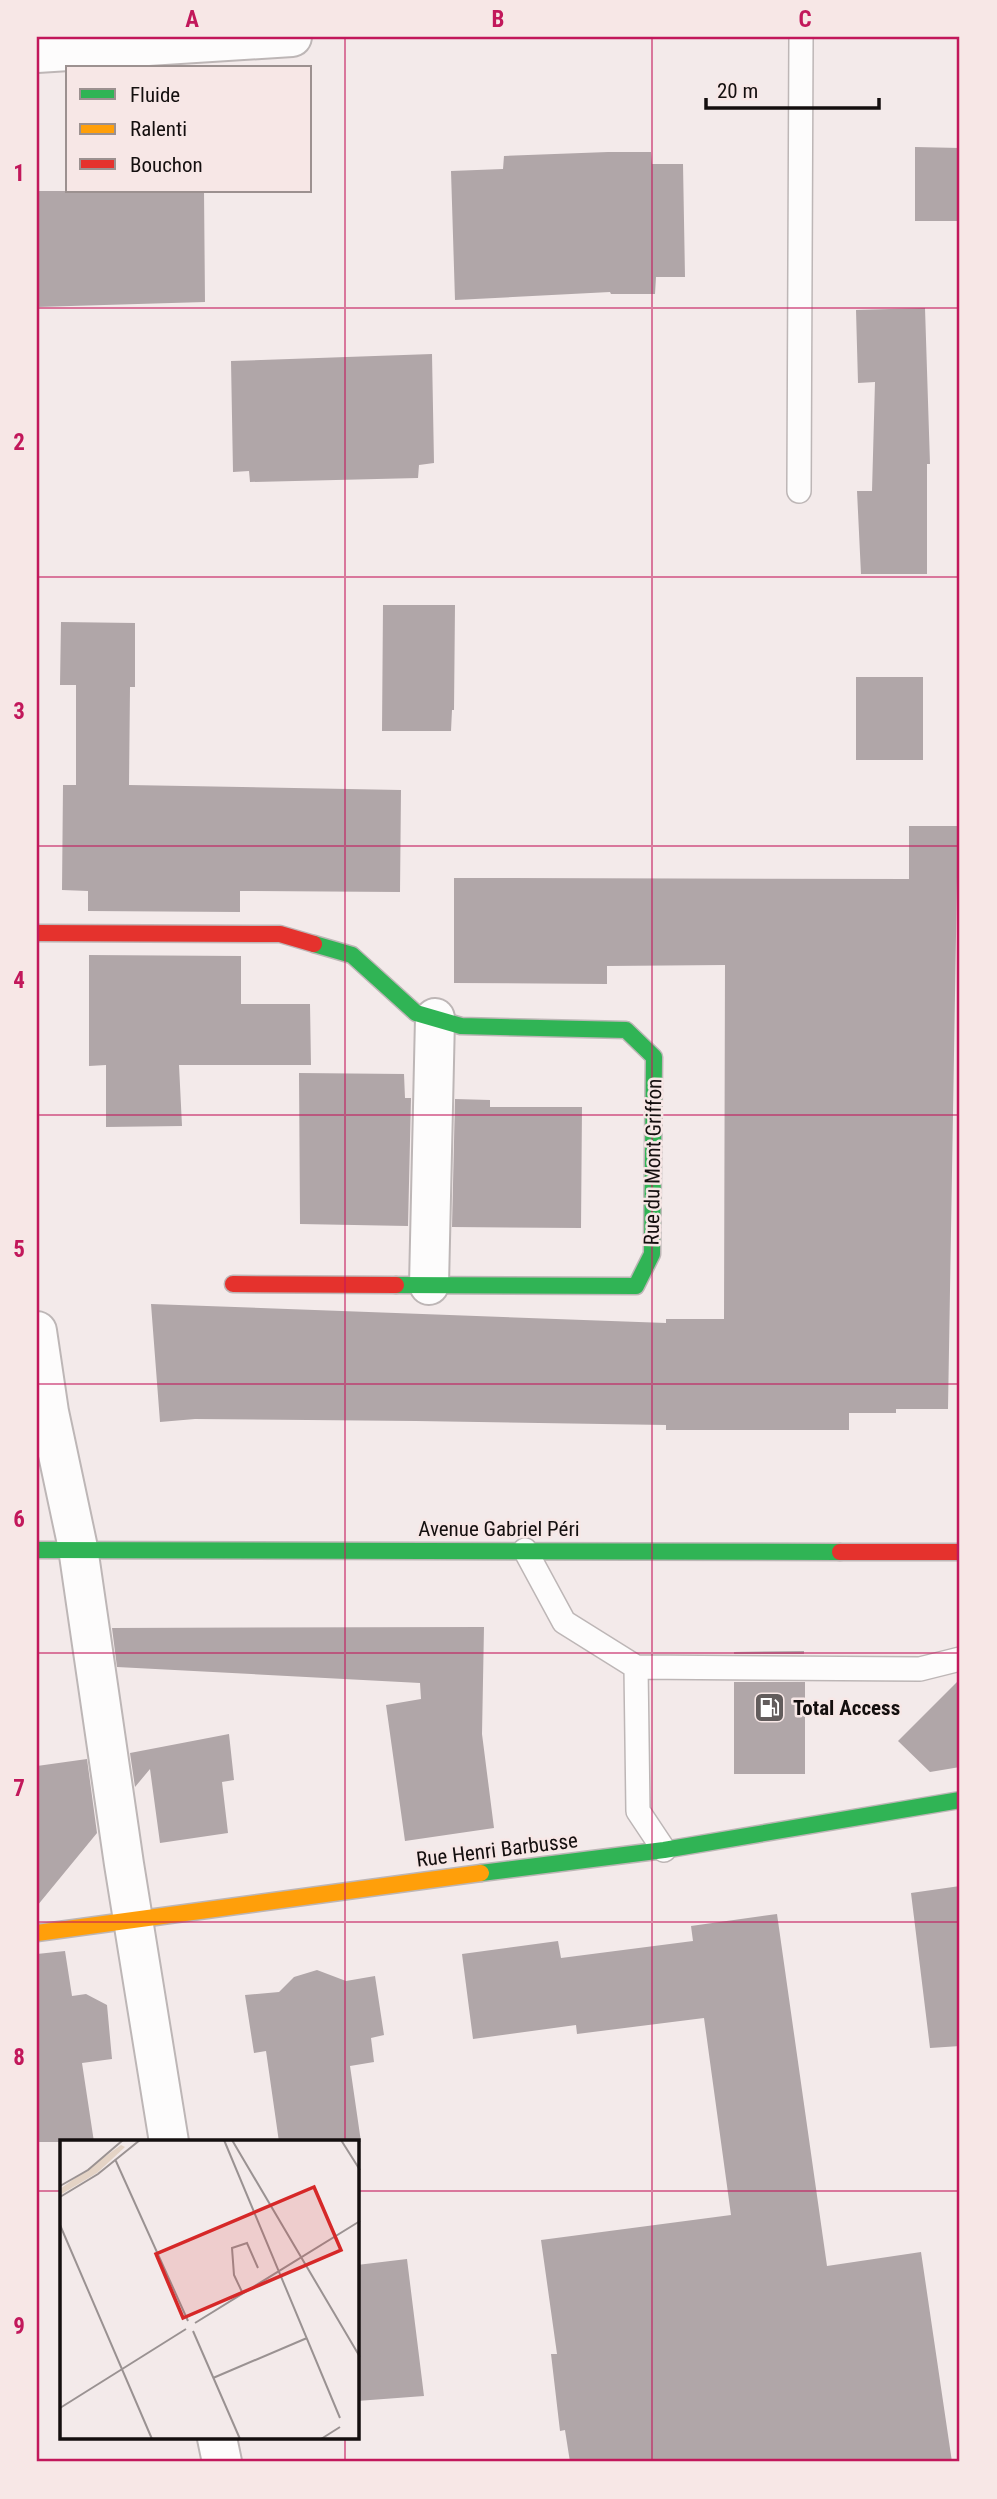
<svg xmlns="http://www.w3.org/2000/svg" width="997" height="2499" font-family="'Roboto Condensed',sans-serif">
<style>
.building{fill:#b0a6a8}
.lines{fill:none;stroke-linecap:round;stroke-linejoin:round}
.lane-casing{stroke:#bdb6b6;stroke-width:26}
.street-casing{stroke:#bdb6b6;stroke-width:42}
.fast-casing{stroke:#bdb6b6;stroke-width:19}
.slow-casing{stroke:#bdb6b6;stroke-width:19}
.jam-casing{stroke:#bdb6b6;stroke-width:19}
.lane{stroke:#fdfcfc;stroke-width:23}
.street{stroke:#fdfcfc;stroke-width:38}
.fast{stroke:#30b455;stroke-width:16}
.slow{stroke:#ff9f0a;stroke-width:16}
.jam{stroke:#e5322d;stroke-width:16}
.grid{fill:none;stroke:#c2185b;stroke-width:2;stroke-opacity:0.55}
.labels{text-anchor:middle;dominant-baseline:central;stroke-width:5;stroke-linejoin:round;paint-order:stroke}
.street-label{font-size:21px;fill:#140f0f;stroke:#f7e7e6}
.poi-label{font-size:21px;font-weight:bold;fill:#140f0f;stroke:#f7e7e6;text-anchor:start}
.inset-road{fill:none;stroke:#9a9292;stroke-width:2}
.view{fill:#d62828;fill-opacity:0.15;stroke:#d62828;stroke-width:3.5}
.inset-edge{fill:none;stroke:#140f0f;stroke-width:3.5}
.neatline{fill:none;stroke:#c2185b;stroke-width:2.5}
.grid-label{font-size:23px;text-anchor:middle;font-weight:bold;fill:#c2185b}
</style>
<rect width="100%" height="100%" fill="#f3eaea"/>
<path class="building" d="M 915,147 L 960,148 L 960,221 L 915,221 Z
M 608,152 L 651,152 L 652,164 L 683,164 L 685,277 L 656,277 L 655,294 L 611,294 L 610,292 L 455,300 L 451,171 L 503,169 L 504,156 Z
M 37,191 L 204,191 L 205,302 L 37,307 Z
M 925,308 L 930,464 L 927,464 L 927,574 L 861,574 L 857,491 L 872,491 L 875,382 L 858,383 L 856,310 Z
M 432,354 L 434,463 L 419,465 L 418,478 L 250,482 L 249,471 L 233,472 L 231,361 Z
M 383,605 L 455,605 L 454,710 L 452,710 L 451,731 L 382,731 Z
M 61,622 L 135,623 L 135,687 L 130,687 L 129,785 L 401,790 L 400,892 L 240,891 L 240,912 L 88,911 L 88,891 L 62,890 L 63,785 L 76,785 L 76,685 L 60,685 Z
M 856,677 L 923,677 L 923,760 L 856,760 Z
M 909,826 L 960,826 L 960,877 L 957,877 L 948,1409 L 896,1409 L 896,1413 L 849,1413 L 849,1430 L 666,1430 L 666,1425 L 416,1421 L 195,1419 L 160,1422 L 151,1304 L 666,1323 L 666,1319 L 724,1319 L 725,965 L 607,966 L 607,984 L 454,983 L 454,878 L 909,879 Z
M 89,955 L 241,956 L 241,1004 L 310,1004 L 311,1065 L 179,1065 L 182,1126 L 106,1127 L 106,1065 L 89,1066 Z
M 299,1073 L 404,1074 L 405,1098 L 411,1098 L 408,1226 L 300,1224 Z
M 455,1099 L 490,1100 L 490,1107 L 582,1107 L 581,1228 L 452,1227 Z
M 484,1627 L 482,1734 L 494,1828 L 405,1841 L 386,1705 L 421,1699 L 420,1683 L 117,1667 L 112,1628 Z
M 804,1651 L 804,1654 L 734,1654 L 734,1652 Z
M 960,1679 L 960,1767 L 930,1772 L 898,1741 Z
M 734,1682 L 805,1682 L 805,1774 L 734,1774 Z
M 229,1734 L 234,1780 L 222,1782 L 228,1833 L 160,1843 L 150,1769 L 135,1787 L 130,1753 Z
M 87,1759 L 97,1833 L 37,1906 L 37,1766 Z
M 960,1886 L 960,2046 L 930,2048 L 911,1893 Z
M 777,1914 L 827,2266 L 921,2252 L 952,2462 L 570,2462 L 565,2430 L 560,2431 L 551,2354 L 557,2354 L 541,2240 L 731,2215 L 704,2018 L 577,2034 L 576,2025 L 473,2039 L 462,1954 L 558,1941 L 561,1958 L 693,1941 L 691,1926 Z
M 65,1951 L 72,1996 L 86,1994 L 107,2005 L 112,2059 L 82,2063 L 94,2142 L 37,2142 L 37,1954 Z
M 317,1970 L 346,1981 L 375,1976 L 384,2035 L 371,2038 L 374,2062 L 350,2066 L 361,2142 L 279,2142 L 266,2051 L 254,2053 L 245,1995 L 279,1992 L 294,1977 Z
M 407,2259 L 424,2396 L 357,2401 L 357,2265 Z"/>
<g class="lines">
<defs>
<path id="lane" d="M 799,491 L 801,37
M 525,1550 L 564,1622 L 636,1667 L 920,1669 L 960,1659
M 636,1667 L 638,1811 L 664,1850"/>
<path id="street" d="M 37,53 L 292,37
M 429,1285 L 435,1018
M 37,1331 L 49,1412 L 78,1548 L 124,1864 L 169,2142
M 217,2438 L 222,2462"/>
<path id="fast" d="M 314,944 L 352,955 L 416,1013 L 461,1026 L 626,1030 L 654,1057 L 652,1254 L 636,1286 L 396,1285
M 37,1550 L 840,1552
M 481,1873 L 664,1850 L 960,1800"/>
<path id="slow" d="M 37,1933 L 481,1873"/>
<path id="jam" d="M 37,933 L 280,934 L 314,944
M 233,1284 L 396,1285
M 840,1552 L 960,1552"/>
</defs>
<use href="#lane" class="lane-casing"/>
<use href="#street" class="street-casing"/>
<use href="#fast" class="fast-casing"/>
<use href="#slow" class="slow-casing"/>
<use href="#jam" class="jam-casing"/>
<use href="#lane" class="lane"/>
<use href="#street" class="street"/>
<use href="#fast" class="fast"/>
<use href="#slow" class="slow"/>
<use href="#jam" class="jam"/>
</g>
<path class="grid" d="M 345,37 L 345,2142M 652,37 L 652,2462M 37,308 L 960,308M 37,577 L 960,577M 37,846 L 960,846M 37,1115 L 960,1115M 37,1384 L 960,1384M 37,1653 L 960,1653M 37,1922 L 960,1922M 37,2191 L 61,2191M 357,2191 L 960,2191M 345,2438 L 345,2462"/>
<defs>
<symbol id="fuel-square" viewBox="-11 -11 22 22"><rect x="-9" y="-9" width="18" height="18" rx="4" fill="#625c5c" stroke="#f7e7e6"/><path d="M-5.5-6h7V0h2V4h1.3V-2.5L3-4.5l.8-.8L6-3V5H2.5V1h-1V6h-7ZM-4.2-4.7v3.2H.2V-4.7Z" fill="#fff"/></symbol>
</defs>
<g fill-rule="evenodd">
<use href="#fuel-square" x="752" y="1690" width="35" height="35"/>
</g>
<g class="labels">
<g class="street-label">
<text transform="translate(653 1162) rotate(-89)">Rue du Mont Griffon</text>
<text x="499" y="1529">Avenue Gabriel Péri</text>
<text transform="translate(497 1850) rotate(-7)">Rue Henri Barbusse</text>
</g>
<g class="poi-label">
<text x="793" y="1708">Total Access</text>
</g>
</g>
<g transform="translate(60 2140)">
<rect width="299" height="299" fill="#f3eaea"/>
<path d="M 61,5 L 65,7 L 37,33 L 0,55 L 0,49 Z" fill="#e4d3c5"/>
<path class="inset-road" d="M 164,0 L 280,278M 172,0 L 300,217M 281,0 L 300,30M 55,19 L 128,181M 0,46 L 28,30 L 63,0M 0,57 L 38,34 L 80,0M 0,85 L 92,299M 183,154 L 174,135 L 172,108 L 187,103 L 198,128M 135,183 L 300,81M 133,191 L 180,299M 153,238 L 247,198M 0,268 L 126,189M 261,299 L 280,287"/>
<path class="view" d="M 254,47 L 281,110 L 123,178 L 96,114 Z"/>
<rect width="299" height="299" class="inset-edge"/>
</g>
<rect width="997" height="2499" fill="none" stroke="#f7e7e6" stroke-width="77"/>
<rect x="66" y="66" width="245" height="126" fill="#f7e7e6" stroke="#9c9190" stroke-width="2"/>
<rect x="80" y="89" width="35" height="10" fill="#30b455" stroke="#9c9190" stroke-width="2"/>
<text x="130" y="102" font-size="21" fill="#140f0f">Fluide</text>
<rect x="80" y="124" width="35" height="10" fill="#ff9f0a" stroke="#9c9190" stroke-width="2"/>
<text x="130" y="136" font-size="21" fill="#140f0f">Ralenti</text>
<rect x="80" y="159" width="35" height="10" fill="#e5322d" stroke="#9c9190" stroke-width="2"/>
<text x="130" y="172" font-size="21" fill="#140f0f">Bouchon</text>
<path d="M706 98v10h173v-10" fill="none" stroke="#140f0f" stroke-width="3.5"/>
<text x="717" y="98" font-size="21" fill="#140f0f" stroke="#f7e7e6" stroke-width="5" paint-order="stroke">20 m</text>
<rect x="38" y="38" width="920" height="2422" class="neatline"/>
<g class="grid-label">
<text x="192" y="27">A</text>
<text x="498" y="27">B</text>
<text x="805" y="27">C</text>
<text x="19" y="181">1</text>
<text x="19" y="450">2</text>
<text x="19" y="719">3</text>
<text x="19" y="988">4</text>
<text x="19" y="1257">5</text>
<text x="19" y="1527">6</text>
<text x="19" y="1796">7</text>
<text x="19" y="2065">8</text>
<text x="19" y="2334">9</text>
</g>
</svg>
